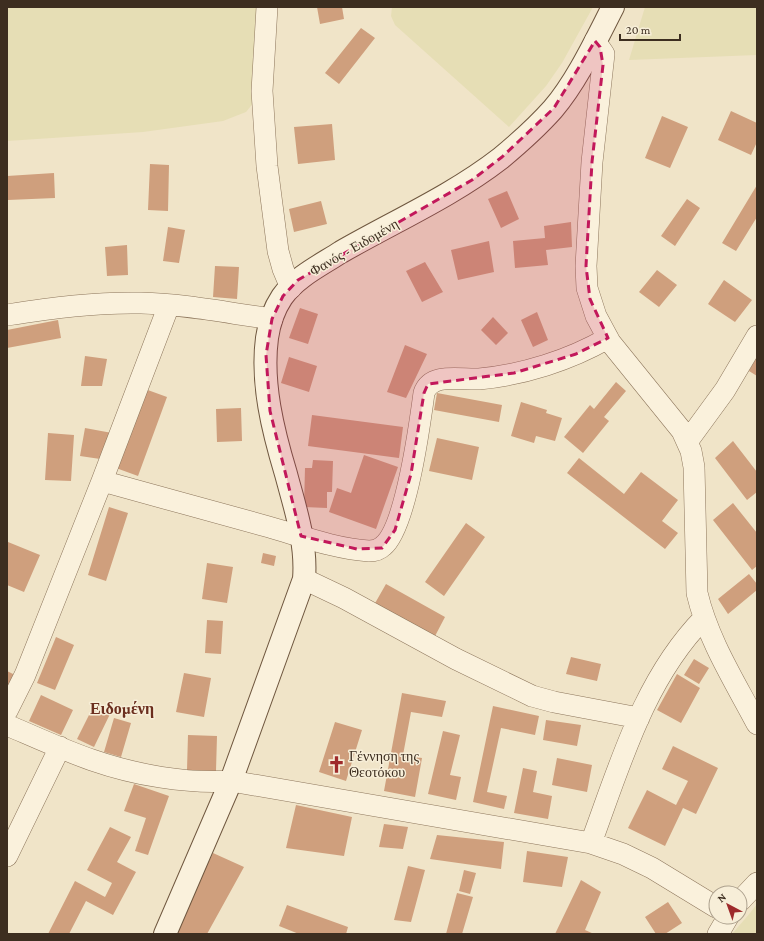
<svg xmlns="http://www.w3.org/2000/svg" width="764" height="941" font-family="'Crimson Pro',serif">
<style>
.farmland{fill:#e6deb5}
.building{fill:#cf9f7d}
.lines{fill:none;stroke-linecap:round;stroke-linejoin:round}
.street-casing{stroke:#8d765c;stroke-width:22}
.secondary-casing{stroke:#6f573f;stroke-width:24}
.street{stroke:#faf1dc;stroke-width:21}
.secondary{stroke:#faf1dc;stroke-width:22}
.marked{fill:#c2185b;fill-opacity:0.2;stroke:#c2185b;stroke-width:3;stroke-dasharray:8 5;stroke-linejoin:round}
.labels{text-anchor:middle;dominant-baseline:central;stroke-width:3;stroke-linejoin:round;paint-order:stroke}
.street-label{font-size:14px;fill:#3d2e20;stroke:#f7eed8}
.poi-label{font-size:14px;fill:#3d2e20;stroke:#f7eed8;text-anchor:start}
.quarter-label{font-size:16px;font-weight:bold;fill:#6b2e1e;stroke:#f7eed8}
</style>
<rect width="100%" height="100%" fill="#f0e4c8"/>
<path class="farmland" d="M 7,7 L 256,7 L 255,101 L 246,112 L 223,121 L 143,132 L 7,141 Z
M 392,7 L 593,7 L 562,63 L 546,86 L 509,127 L 395,25 L 391,16 Z
M 645,7 L 757,7 L 757,55 L 629,60 Z
M 757,904 L 757,934 L 732,934 L 750,913 Z"/>
<path class="building" d="M 317,7 L 342,7 L 344,19 L 320,24 Z
M 361,28 L 375,38 L 339,84 L 325,73 Z
M 731,111 L 757,123 L 757,142 L 751,155 L 718,140 Z
M 662,116 L 688,127 L 670,168 L 645,158 Z
M 332,124 L 335,160 L 298,164 L 294,127 Z
M 150,164 L 169,165 L 168,211 L 148,210 Z
M 54,173 L 55,198 L 8,200 L 7,176 Z
M 757,185 L 757,217 L 736,251 L 722,243 Z
M 507,191 L 519,219 L 501,228 L 488,199 Z
M 687,199 L 700,208 L 675,246 L 661,236 Z
M 321,201 L 327,224 L 294,232 L 289,209 Z
M 571,222 L 572,247 L 546,250 L 548,265 L 515,268 L 513,241 L 545,238 L 544,226 Z
M 168,227 L 185,230 L 179,263 L 163,261 Z
M 489,241 L 494,272 L 458,280 L 451,250 Z
M 127,245 L 128,275 L 107,276 L 105,247 Z
M 425,262 L 443,292 L 422,302 L 406,271 Z
M 215,266 L 239,267 L 237,299 L 213,297 Z
M 657,270 L 677,285 L 659,307 L 639,292 Z
M 724,280 L 752,300 L 735,322 L 708,304 Z
M 300,308 L 318,314 L 308,344 L 289,338 Z
M 537,312 L 548,340 L 533,347 L 521,320 Z
M 493,317 L 508,333 L 496,345 L 481,330 Z
M 58,320 L 61,338 L 7,348 L 7,330 Z
M 405,345 L 427,354 L 406,398 L 387,392 Z
M 85,356 L 107,359 L 102,386 L 81,386 Z
M 757,356 L 757,376 L 749,371 Z
M 289,357 L 317,366 L 309,392 L 281,383 Z
M 616,382 L 626,391 L 604,417 L 609,421 L 583,453 L 564,437 L 590,405 L 594,409 Z
M 145,389 L 167,397 L 138,476 L 116,468 Z
M 437,393 L 502,405 L 499,422 L 434,410 Z
M 521,402 L 547,410 L 546,413 L 562,418 L 555,441 L 536,436 L 534,443 L 511,436 Z
M 241,408 L 242,441 L 217,442 L 216,409 Z
M 312,415 L 403,427 L 399,458 L 308,446 Z
M 85,428 L 112,433 L 107,460 L 80,456 Z
M 48,433 L 74,435 L 71,481 L 45,480 Z
M 437,438 L 479,447 L 472,480 L 429,471 Z
M 733,441 L 757,472 L 757,492 L 747,500 L 715,458 Z
M 364,455 L 398,467 L 376,529 L 329,512 L 337,488 L 351,493 Z
M 579,458 L 624,494 L 641,472 L 678,500 L 662,521 L 678,533 L 665,549 L 567,473 Z
M 313,460 L 333,461 L 332,492 L 327,492 L 327,508 L 304,507 L 305,468 L 312,468 Z
M 733,503 L 757,533 L 757,566 L 752,570 L 713,520 Z
M 109,507 L 128,513 L 106,581 L 88,575 Z
M 466,523 L 485,537 L 444,596 L 425,582 Z
M 8,542 L 40,555 L 24,592 L 7,585 Z
M 263,553 L 276,556 L 274,566 L 261,563 Z
M 207,563 L 233,567 L 227,603 L 202,599 Z
M 749,574 L 757,584 L 757,590 L 728,614 L 718,599 Z
M 386,584 L 445,617 L 434,638 L 374,605 Z
M 207,620 L 223,621 L 221,654 L 205,653 Z
M 56,637 L 74,645 L 55,690 L 37,683 Z
M 571,657 L 601,664 L 597,681 L 566,674 Z
M 694,659 L 709,668 L 699,684 L 684,675 Z
M 7,671 L 15,675 L 7,691 Z
M 184,673 L 211,678 L 204,717 L 176,712 Z
M 677,674 L 700,688 L 681,723 L 657,710 Z
M 402,693 L 446,701 L 442,717 L 411,712 L 403,755 L 422,758 L 415,797 L 384,791 Z
M 41,695 L 73,710 L 61,735 L 29,721 Z
M 493,706 L 539,716 L 535,735 L 501,728 L 487,792 L 507,796 L 504,809 L 473,802 Z
M 93,707 L 110,714 L 94,747 L 77,739 Z
M 114,718 L 131,723 L 121,757 L 104,752 Z
M 546,720 L 581,725 L 577,746 L 543,740 Z
M 335,722 L 362,730 L 346,781 L 319,772 Z
M 443,731 L 460,735 L 450,775 L 461,777 L 456,800 L 428,794 Z
M 188,735 L 217,736 L 216,771 L 187,770 Z
M 673,746 L 718,768 L 696,814 L 683,808 L 665,846 L 628,828 L 647,790 L 676,805 L 688,781 L 662,769 Z
M 557,758 L 592,765 L 587,792 L 552,785 Z
M 523,768 L 537,771 L 533,792 L 552,796 L 548,819 L 514,813 Z
M 134,784 L 169,796 L 148,855 L 135,851 L 146,818 L 124,811 Z
M 296,805 L 352,817 L 344,856 L 286,848 Z
M 384,824 L 408,827 L 403,849 L 379,847 Z
M 110,827 L 131,837 L 117,862 L 136,872 L 113,915 L 86,901 L 69,934 L 48,934 L 75,881 L 105,897 L 112,883 L 87,870 Z
M 437,835 L 504,842 L 501,869 L 430,859 Z
M 527,851 L 568,857 L 562,887 L 523,882 Z
M 213,853 L 244,867 L 207,934 L 176,934 L 179,923 Z
M 408,866 L 425,870 L 411,922 L 394,920 Z
M 464,870 L 476,873 L 470,894 L 459,891 Z
M 581,880 L 601,892 L 585,930 L 594,934 L 555,934 Z
M 457,893 L 473,897 L 462,934 L 446,934 Z
M 668,902 L 682,923 L 665,934 L 656,934 L 645,917 Z
M 287,905 L 348,927 L 346,934 L 299,934 L 279,926 Z"/>
<g class="lines">
<defs>
<path id="street" d="M 267,7 L 262,91 L 267,166 L 278,251 L 283,269 L 291,288
M 595,41 L 604,54 L 592,162 L 586,266 L 587,288 L 596,316 L 610,342 L 682,431 L 691,451 L 694,467 L 697,593 C 708,640 735,682 757,724
M 7,315 C 52,308 96,302 141,303 C 185,304 228,313 272,319
M 687,442 L 725,390 L 757,336
M 102,481 C 158,496 213,512 269,527 C 301,536 336,549 369,551 C 374,551 380,549 383,546 C 406,528 420,423 424,393 C 431,372 461,380 479,379 C 523,375 570,360 608,338
M 304,579 L 344,598 L 456,659 L 532,696 L 554,702 L 639,718
M 7,711 L 25,675 L 102,481 L 169,305
M 7,725 C 35,737 63,750 92,760 C 135,775 187,784 231,781 L 591,843 L 623,854 L 652,868 L 716,907
M 591,843 C 620,765 644,679 704,618
M 7,856 L 60,747
M 740,901 L 757,883
M 718,934 L 728,917"/>
<path id="secondary" d="M 165,934 L 231,781 L 304,579 C 307,543 295,508 286,474 C 273,431 261,383 267,338 C 269,324 274,309 282,297 C 296,277 321,265 341,252 C 395,221 452,196 501,158 C 519,143 537,127 553,109 C 577,81 596,40 613,7"/>
</defs>
<use href="#street" class="street-casing"/>
<use href="#secondary" class="secondary-casing"/>
<use href="#street" class="street"/>
<use href="#secondary" class="secondary"/>
</g>
<path class="marked" d="M 595,41 L 600,47 L 603,65 L 592,162 L 586,266 L 590,299 L 608,338 L 576,354 L 514,373 L 428,384 L 424,393 L 411,474 L 395,530 L 382,548 L 357,549 L 301,536 L 270,411 L 266,355 L 272,319 L 283,296 L 298,280 L 472,180 L 502,157 L 554,108 Z"/>
<defs>
<symbol id="church-bare" viewBox="-9 -9 18 18"><path d="M-1.2-6h2.4v3.5h3.3v2.4h-3.3V6h-2.4V-.1h-3.3v-2.4h3.3Z" fill="#9e2a2b" stroke="#f7eed8" stroke-width="2.5" paint-order="stroke"/></symbol>
</defs>
<g fill-rule="evenodd">
<use href="#church-bare" x="324" y="752" width="25" height="25"/>
</g>
<g class="labels">
<g class="street-label">
<text transform="translate(354 247) rotate(-30)">Φανός - Ειδομένη</text>
</g>
<g class="poi-label">
<text x="349" y="756">Γέννηση της<tspan x="349" dy="16">Θεοτόκου</tspan></text>
</g>
<g class="quarter-label">
<text x="122" y="708">Ειδομένη</text>
</g>
</g>
<rect width="764" height="941" fill="none" stroke="#3d2e20" stroke-width="16"/>
<g transform="translate(728 905) rotate(319)"><circle r="19" fill="#f7eed8" stroke="#ada18e"/>
<path d="M0-3L7 15L0 10L-7 15Z" fill="#9e2a2b"/>
<text y="-6" font-size="11" font-weight="bold" text-anchor="middle" fill="#3d2e20">N</text>
</g>
<path d="M620 34v6h60v-6" fill="none" stroke="#3d2e20" stroke-width="2"/>
<text x="626" y="34" font-size="12" fill="#3d2e20" stroke="#f7eed8" stroke-width="3" paint-order="stroke">20 m</text>
</svg>
